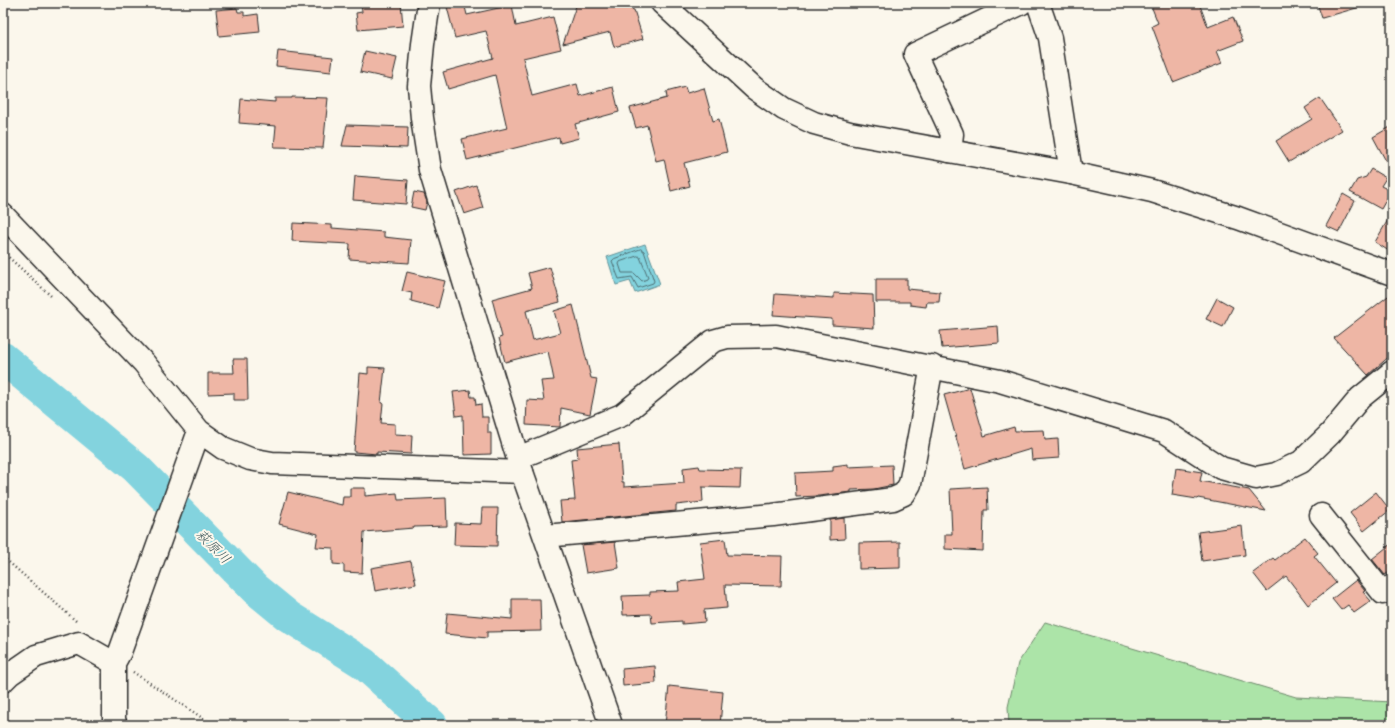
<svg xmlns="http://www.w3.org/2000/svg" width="1395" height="728" font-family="Mynerve,'Klee One',sans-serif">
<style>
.green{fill:#ace4a8;stroke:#6c886a}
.water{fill:#83d3de;stroke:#609096}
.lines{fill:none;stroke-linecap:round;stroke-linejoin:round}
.shore{stroke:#4e6e73;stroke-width:1}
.river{stroke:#83d3de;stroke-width:32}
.building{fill:#eeb6a5;stroke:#2b2b2b}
.street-casing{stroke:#2b2b2b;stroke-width:25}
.secondary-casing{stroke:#2b2b2b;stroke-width:25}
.path{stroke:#2b2b2b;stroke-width:2.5;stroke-dasharray:1 3;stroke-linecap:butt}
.street{stroke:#fbf7ec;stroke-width:22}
.secondary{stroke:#fbf7ec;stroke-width:22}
.labels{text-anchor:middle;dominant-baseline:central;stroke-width:4;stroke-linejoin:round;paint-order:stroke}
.water-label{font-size:14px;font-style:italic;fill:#455d61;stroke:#fbf7ec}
</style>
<rect width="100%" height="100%" fill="#fbf7ec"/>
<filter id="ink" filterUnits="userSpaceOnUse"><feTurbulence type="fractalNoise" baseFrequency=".025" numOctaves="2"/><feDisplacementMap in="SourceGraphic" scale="8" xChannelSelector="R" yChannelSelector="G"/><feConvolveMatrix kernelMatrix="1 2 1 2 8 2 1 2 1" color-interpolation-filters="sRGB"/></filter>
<g filter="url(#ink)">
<path class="green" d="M 1045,622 L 1296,697 L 1392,702 L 1392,725 L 1009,725 L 1008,707 L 1018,663 Z"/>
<path class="water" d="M 645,244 L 660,284 L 635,293 L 630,281 L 616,285 L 607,257 Z"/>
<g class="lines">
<path class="shore" d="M 641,249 L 644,251 L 654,281 L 653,283 L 638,288 L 632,277 L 619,279 L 612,261 L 614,259 Z
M 638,256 L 640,257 L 648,277 L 647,279 L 642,281 L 634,273 L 622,273 L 619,264 L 620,262 Z"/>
<path class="river" d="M 3,358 L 136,468 L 255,589 L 288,616 L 363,663 L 432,725"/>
</g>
<path class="building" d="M 361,3 L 401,3 L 403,26 L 358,30 L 356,13 L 362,12 Z
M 446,3 L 464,3 L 467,15 L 512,5 L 516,26 L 553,17 L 561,49 L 523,58 L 532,96 L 577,84 L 580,96 L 613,87 L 619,112 L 575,124 L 579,138 L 560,143 L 559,137 L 467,160 L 462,139 L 507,128 L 495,75 L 448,89 L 443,72 L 493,58 L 486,31 L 455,38 Z
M 577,3 L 615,3 L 634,10 L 643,39 L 614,47 L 610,32 L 563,44 Z
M 1150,3 L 1199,3 L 1208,27 L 1233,17 L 1243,41 L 1217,51 L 1222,63 L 1173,82 L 1152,26 L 1158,23 Z
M 1317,3 L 1360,3 L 1360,7 L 1322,18 Z
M 237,8 L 238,12 L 244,12 L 244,16 L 258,14 L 260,32 L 219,36 L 216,10 Z
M 278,51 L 333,57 L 331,72 L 276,66 Z
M 365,51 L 397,58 L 392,79 L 360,72 Z
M 685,87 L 687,93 L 704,88 L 713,121 L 719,119 L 727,152 L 684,163 L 690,186 L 671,191 L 664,159 L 656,161 L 647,125 L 636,128 L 630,108 L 667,98 L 666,92 Z
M 292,97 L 328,98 L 323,148 L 274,147 L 276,126 L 239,123 L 241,99 L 275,102 L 275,98 L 292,98 Z
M 1320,98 L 1342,130 L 1289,162 L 1276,141 L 1312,119 L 1305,108 Z
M 347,125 L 408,127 L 407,148 L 342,146 Z
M 1392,126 L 1392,172 L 1373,137 Z
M 1371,169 L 1386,178 L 1381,186 L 1391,191 L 1381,209 L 1350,192 L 1357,180 L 1366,177 Z
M 355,176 L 408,180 L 406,204 L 353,200 Z
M 476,185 L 483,208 L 464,214 L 456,192 Z
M 414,192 L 424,194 L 427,202 L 425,210 L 411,207 Z
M 1343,194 L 1355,201 L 1339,232 L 1326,226 Z
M 1392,213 L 1392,253 L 1375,242 Z
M 293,223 L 332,225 L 332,228 L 384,232 L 384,237 L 411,240 L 409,263 L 349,259 L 350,244 L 292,241 Z
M 550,267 L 560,302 L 526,311 L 533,340 L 560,333 L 554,311 L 573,305 L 591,378 L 597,379 L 590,414 L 561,408 L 560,427 L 526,425 L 527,400 L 544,401 L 541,381 L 554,380 L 548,351 L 505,362 L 499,338 L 502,337 L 492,299 L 532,288 L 528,273 Z
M 407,272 L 445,281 L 438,308 L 411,301 L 412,293 L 402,291 Z
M 876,279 L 907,279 L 907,289 L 940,292 L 939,302 L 927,302 L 926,307 L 910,305 L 910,302 L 876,302 Z
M 834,293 L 873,295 L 874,328 L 832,325 L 832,319 L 773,315 L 775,294 L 834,298 Z
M 1392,293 L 1392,354 L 1368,375 L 1334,338 Z
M 1217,298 L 1233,307 L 1223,327 L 1206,319 Z
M 998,326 L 999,343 L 942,348 L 940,331 Z
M 233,359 L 247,359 L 248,400 L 234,400 L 234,393 L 208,394 L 208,373 L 234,373 Z
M 368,367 L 385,368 L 381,403 L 383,403 L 381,423 L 395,424 L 395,434 L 412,435 L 411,454 L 377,452 L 377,454 L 354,452 L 360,373 L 368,374 Z
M 970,388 L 984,436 L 1014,427 L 1015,431 L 1044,430 L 1045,440 L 1058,439 L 1059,458 L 1032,460 L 1031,449 L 965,469 L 944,395 Z
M 470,390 L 471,397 L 475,397 L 476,405 L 481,404 L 482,417 L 488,417 L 488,433 L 491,433 L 491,454 L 464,455 L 463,415 L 456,416 L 453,392 Z
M 619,444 L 622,482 L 624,482 L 624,487 L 684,483 L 683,468 L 699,466 L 700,469 L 741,470 L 740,488 L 702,487 L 703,502 L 676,505 L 676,511 L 562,522 L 560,501 L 575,500 L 571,460 L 578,459 L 577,448 Z
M 848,464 L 848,467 L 892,465 L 893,485 L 874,489 L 851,490 L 851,492 L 819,496 L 796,497 L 795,473 L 833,471 L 833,466 Z
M 1176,468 L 1202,472 L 1200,481 L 1249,490 L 1266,511 L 1198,498 L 1197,499 L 1172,495 Z
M 987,487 L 988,510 L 984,510 L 983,551 L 945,549 L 945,534 L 952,534 L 950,489 Z
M 350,488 L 365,488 L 365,496 L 397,493 L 398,500 L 446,498 L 447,526 L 414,527 L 414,528 L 364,532 L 362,573 L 344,572 L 344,565 L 333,564 L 333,548 L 316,547 L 318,534 L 279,524 L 288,492 L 342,505 L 343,497 L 350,497 Z
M 1376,492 L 1390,510 L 1364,531 L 1350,513 Z
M 482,508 L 498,508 L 497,546 L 454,545 L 455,523 L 481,524 Z
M 844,518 L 845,539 L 830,540 L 830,520 Z
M 1242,526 L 1245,555 L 1202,561 L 1198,532 Z
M 1305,537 L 1318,553 L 1314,556 L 1336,583 L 1308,605 L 1286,576 L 1267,591 L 1253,573 L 1273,558 L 1275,560 Z
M 725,539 L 727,555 L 782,556 L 781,586 L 725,585 L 727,608 L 704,610 L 705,622 L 682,624 L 682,621 L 652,623 L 651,614 L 623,615 L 622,596 L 650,595 L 650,592 L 679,591 L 678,582 L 705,579 L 700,542 Z
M 615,542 L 619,568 L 586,573 L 581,545 Z
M 900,542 L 900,568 L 859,569 L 859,543 Z
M 1392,543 L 1392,570 L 1385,575 L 1372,559 Z
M 411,561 L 416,584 L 375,591 L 371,568 Z
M 1356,580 L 1365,591 L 1363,592 L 1371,601 L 1354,613 L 1348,605 L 1341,610 L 1332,599 Z
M 512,599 L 540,599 L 541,631 L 487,632 L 487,638 L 445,634 L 447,613 L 512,619 Z
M 655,666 L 656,683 L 623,686 L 622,669 Z
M 669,686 L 723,692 L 720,725 L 665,725 Z"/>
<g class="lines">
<defs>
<path id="street" d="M 1038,3 L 1050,38 L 1071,173
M 950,151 L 952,134 L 915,54 L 1022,3
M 3,215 L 144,363 L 199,431 L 223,448 L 250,459 L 272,463 L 522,472
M 518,458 L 622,415 L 713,341 L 727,337 L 776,336 L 1000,381 L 1164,431 L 1221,468 L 1256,478 L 1276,474 L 1301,462 L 1330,434 L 1360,398 L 1392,372
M 1321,515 L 1383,593 L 1392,586
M 545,536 L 773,515 L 893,499 L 904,494 L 910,484 L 932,366
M 3,681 L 10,674 L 36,656 L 79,643 L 114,663
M 116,725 L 114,720 L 114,663 L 120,652 L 199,431"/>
<path id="secondary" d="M 429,3 L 423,44 L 419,86 L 422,118 L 430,170 L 522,472 L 611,725
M 662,3 L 754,88 L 784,109 L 814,123 L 850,133 L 1071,173 L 1152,191 L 1238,218 L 1392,274"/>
</defs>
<use href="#street" class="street-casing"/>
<use href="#secondary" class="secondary-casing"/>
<path class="path" d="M 3,252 L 51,296
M 3,557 L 76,621 L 76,624
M 133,672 L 213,725"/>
<use href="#street" class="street"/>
<use href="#secondary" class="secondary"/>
</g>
</g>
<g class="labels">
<g class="water-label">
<text transform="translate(213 547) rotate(45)">萩原川</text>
</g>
</g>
<rect width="1395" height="728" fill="none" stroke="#fbf7ec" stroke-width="16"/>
<rect x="8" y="8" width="1379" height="712" fill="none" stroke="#2b2b2b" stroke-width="1.5" filter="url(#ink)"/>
</svg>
